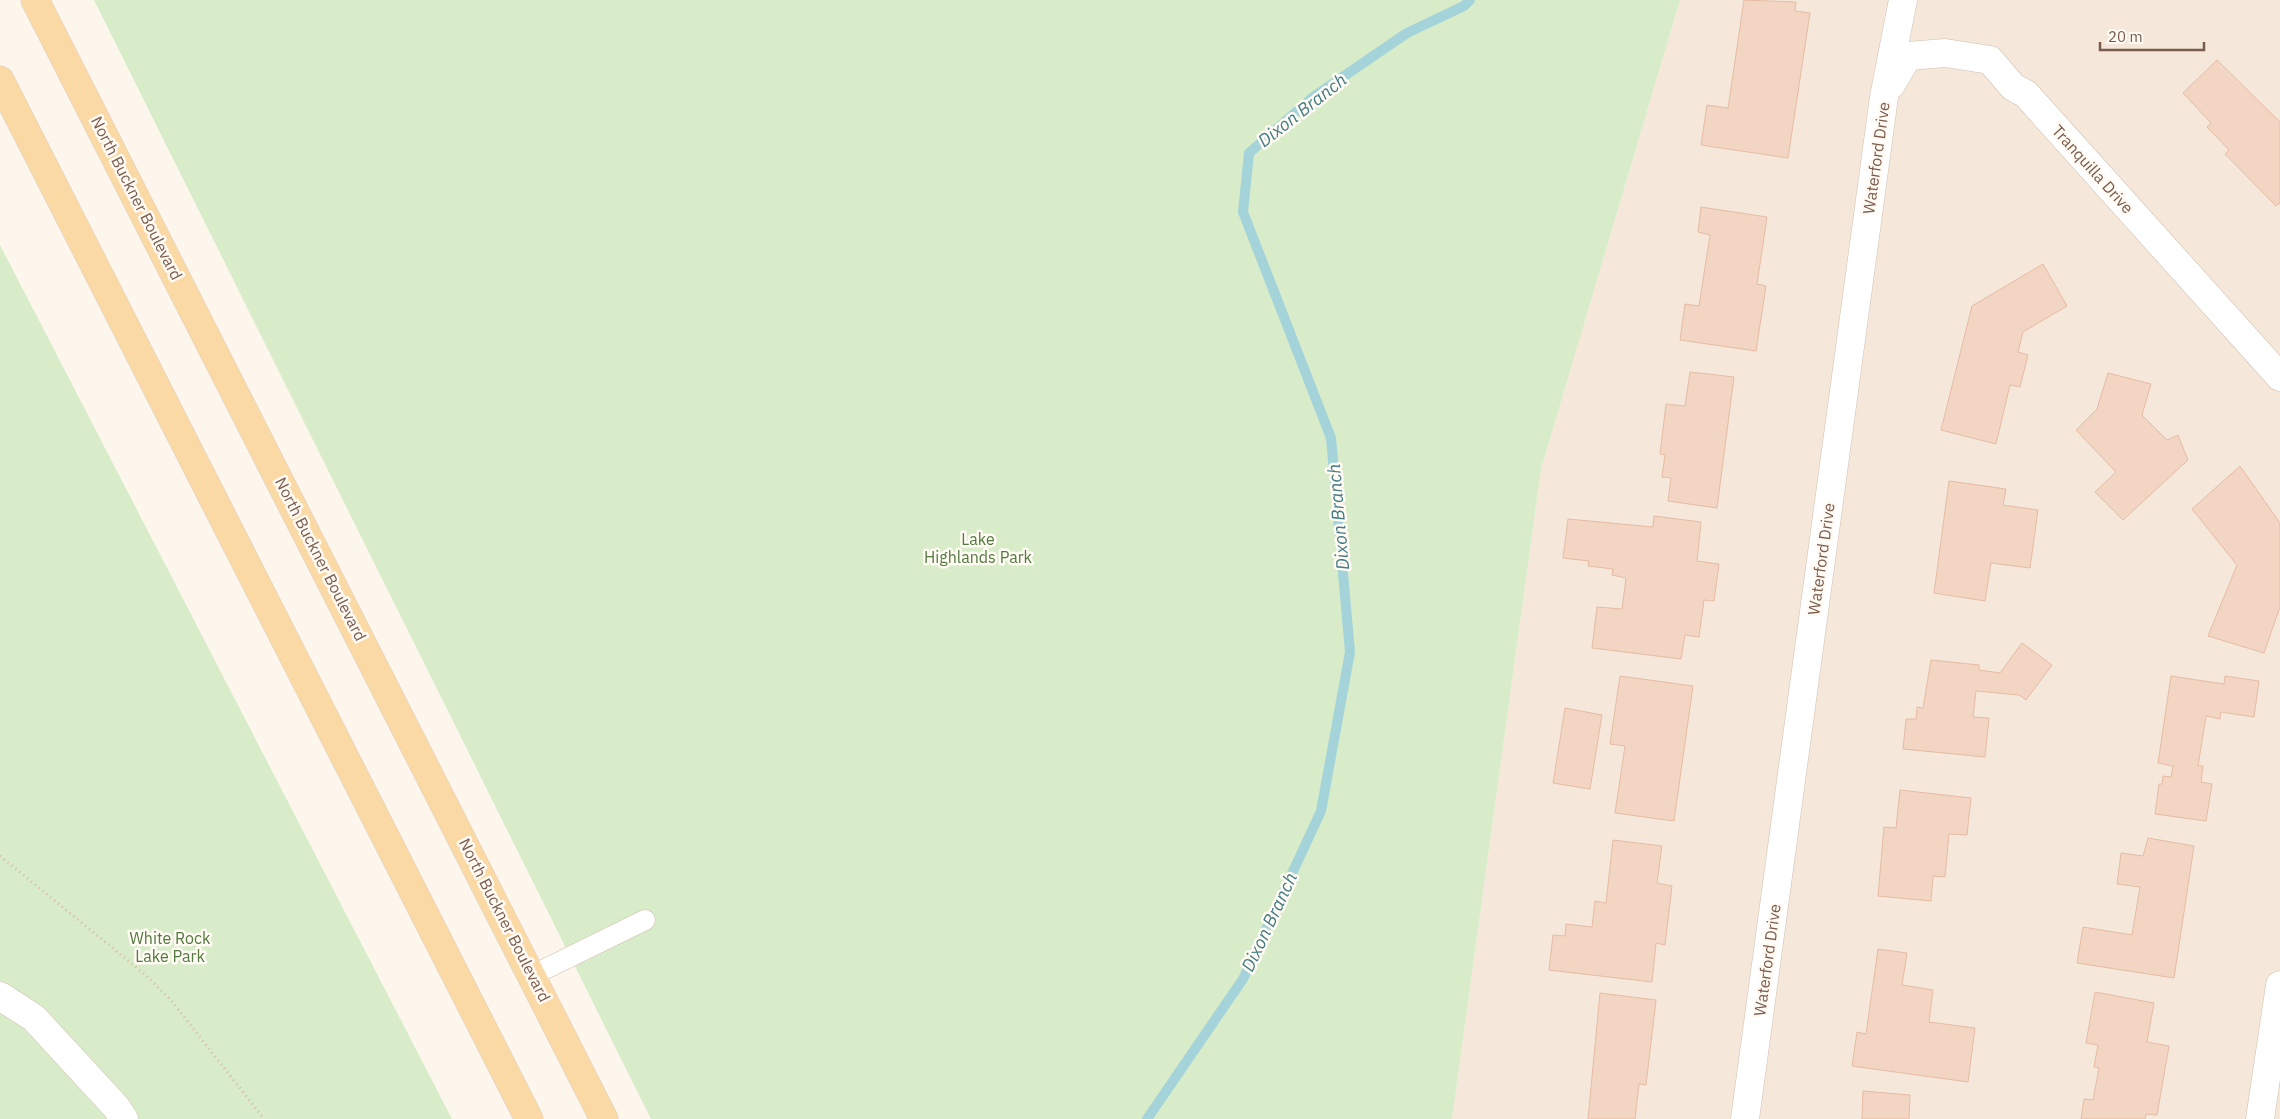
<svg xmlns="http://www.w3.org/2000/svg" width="2280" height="1119" font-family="'IBM Plex Sans',sans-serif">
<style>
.residential{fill:#f5e8da}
.green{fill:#d8ecc9}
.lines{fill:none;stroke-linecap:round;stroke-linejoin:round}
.stream{stroke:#a5d3da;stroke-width:10}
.building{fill:#f3d5c3;stroke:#e6bba3}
.lane-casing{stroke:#d1beb0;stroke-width:21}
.street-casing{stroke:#d1beb0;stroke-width:29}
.primary-casing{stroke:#dad1cd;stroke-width:29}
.path{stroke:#d9b8a5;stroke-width:3;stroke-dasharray:1 4;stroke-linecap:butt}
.lane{stroke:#fff;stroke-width:20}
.street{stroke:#fff;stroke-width:28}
.primary{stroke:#fbd9a5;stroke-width:28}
.labels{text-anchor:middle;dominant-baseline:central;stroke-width:5;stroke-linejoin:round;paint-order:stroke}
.street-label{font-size:16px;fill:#7a5c4d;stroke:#fffaf3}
.park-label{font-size:16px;fill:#537a41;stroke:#fffaf3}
.water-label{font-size:18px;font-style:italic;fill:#437c86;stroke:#fffaf3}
</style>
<rect width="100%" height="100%" fill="#fdf6ec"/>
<path class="residential" d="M 1680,0 L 2280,0 L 2280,1119 L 1452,1119 L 1541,469 Z"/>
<path class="green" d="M 94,0 L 1680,0 L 1541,469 L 1452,1119 L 651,1119 Z
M 0,245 L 452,1119 L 0,1119 Z"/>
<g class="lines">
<path class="stream" d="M 1147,1119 L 1243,979 L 1321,811 L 1350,652 L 1331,438 L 1243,212 L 1249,153 L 1312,98 L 1407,33 L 1464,6 L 1470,0"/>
</g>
<path class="building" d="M 1744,0 L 1796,2 L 1795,11 L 1810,13 L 1788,158 L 1701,145 L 1707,105 L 1728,108 Z
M 2217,60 L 2280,122 L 2280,203 L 2276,206 L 2225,154 L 2229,150 L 2207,127 L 2211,123 L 2183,93 Z
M 1701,207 L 1767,217 L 1757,284 L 1766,286 L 1756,351 L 1680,340 L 1685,304 L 1699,306 L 1710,235 L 1698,232 Z
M 2043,264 L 2067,306 L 2023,332 L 2018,352 L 2028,355 L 2020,387 L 2010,385 L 1996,444 L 1941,430 L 1972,306 Z
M 1690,372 L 1734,377 L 1717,508 L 1668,501 L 1671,478 L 1662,477 L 1665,455 L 1660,454 L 1666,404 L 1685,406 Z
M 2108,373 L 2151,384 L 2142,415 L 2167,440 L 2178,435 L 2188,460 L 2123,520 L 2095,492 L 2116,472 L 2076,430 L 2097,409 Z
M 2240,466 L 2280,523 L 2280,607 L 2264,653 L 2208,636 L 2237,565 L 2192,509 Z
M 1949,481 L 2006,489 L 2003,505 L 2038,510 L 2030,568 L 1991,563 L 1985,601 L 1934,593 Z
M 1654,516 L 1701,522 L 1697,561 L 1719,564 L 1714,601 L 1704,600 L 1699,637 L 1685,635 L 1681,659 L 1592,648 L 1597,607 L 1622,609 L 1626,578 L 1612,575 L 1613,569 L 1588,566 L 1589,561 L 1563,558 L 1568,519 L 1653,527 Z
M 2022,643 L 2052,665 L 2026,700 L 2019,695 L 1976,691 L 1973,717 L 1989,718 L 1985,757 L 1903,749 L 1906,719 L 1916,719 L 1917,707 L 1923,708 L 1931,660 L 1979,665 L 1979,670 L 2000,673 Z
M 1620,676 L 1693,686 L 1674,821 L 1615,813 L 1625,746 L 1610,744 Z
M 2171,676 L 2224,684 L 2225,676 L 2259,681 L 2254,717 L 2221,712 L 2220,719 L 2206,716 L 2198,766 L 2203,766 L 2201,782 L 2212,784 L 2206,821 L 2155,814 L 2159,784 L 2162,784 L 2163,776 L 2171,777 L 2173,766 L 2158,763 Z
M 1565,708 L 1602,715 L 1590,789 L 1553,783 Z
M 1900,790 L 1971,798 L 1967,835 L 1949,834 L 1945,877 L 1933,876 L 1931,901 L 1878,896 L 1884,827 L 1896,828 Z
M 2148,838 L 2194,846 L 2174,978 L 2077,963 L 2083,927 L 2132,935 L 2140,887 L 2117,884 L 2121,853 L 2143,856 Z
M 1613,840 L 1662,846 L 1657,883 L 1672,886 L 1665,945 L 1656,943 L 1652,982 L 1549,970 L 1553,935 L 1565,936 L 1566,924 L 1592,927 L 1595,901 L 1606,903 Z
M 1878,949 L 1907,953 L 1902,985 L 1933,990 L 1929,1022 L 1975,1028 L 1968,1082 L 1852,1066 L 1857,1032 L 1866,1034 Z
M 2095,992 L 2154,1003 L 2147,1042 L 2169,1046 L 2157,1115 L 2146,1114 L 2145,1119 L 2081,1119 L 2084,1099 L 2093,1100 L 2099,1068 L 2094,1067 L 2098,1045 L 2086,1043 Z
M 1600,993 L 1656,1000 L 1646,1085 L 1639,1084 L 1635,1119 L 1588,1119 Z
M 1863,1091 L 1910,1095 L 1909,1119 L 1862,1119 Z"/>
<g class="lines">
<defs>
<path id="lane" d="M 533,975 L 645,920"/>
<path id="street" d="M 1891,85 L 1908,56 L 1945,53 L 1990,60 L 2013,87 L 2026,94 L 2280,377
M 0,996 L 34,1018 L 116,1107 L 124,1119
M 1745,1119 L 1884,97 L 1903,0
M 2260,1119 L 2280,985"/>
<path id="primary" d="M 35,0 L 604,1119
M 0,80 L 529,1119"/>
</defs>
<use href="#lane" class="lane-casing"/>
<use href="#street" class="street-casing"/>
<use href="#primary" class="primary-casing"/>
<path class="path" d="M 0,856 L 142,972 L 170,999 L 264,1119"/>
<use href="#lane" class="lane"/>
<use href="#street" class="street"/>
<use href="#primary" class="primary"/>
</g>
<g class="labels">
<g class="street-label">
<text transform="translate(1876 158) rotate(-82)">Waterford Drive</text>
<text transform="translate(2093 169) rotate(48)">Tranquilla Drive</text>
<text transform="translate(137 198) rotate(63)">North Buckner Boulevard</text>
<text transform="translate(321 559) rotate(63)">North Buckner Boulevard</text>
<text transform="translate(1821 559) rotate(-82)">Waterford Drive</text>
<text transform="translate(505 920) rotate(63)">North Buckner Boulevard</text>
<text transform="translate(1767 960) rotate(-82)">Waterford Drive</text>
</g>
<g class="park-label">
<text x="978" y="539">Lake<tspan x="978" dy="18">Highlands Park</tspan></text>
<text x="170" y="938">White Rock<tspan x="170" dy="18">Lake Park</tspan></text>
</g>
<g class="water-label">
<text transform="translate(1302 110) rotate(-38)">Dixon Branch</text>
<text transform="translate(1338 517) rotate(-95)">Dixon Branch</text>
<text transform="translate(1269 922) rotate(-65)">Dixon Branch</text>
</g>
</g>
<path d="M2100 42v8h104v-8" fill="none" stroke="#7a5c4d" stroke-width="2.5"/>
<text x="2108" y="42" font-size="15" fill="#7a5c4d" stroke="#fffaf3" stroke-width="4" paint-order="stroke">20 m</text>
</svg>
